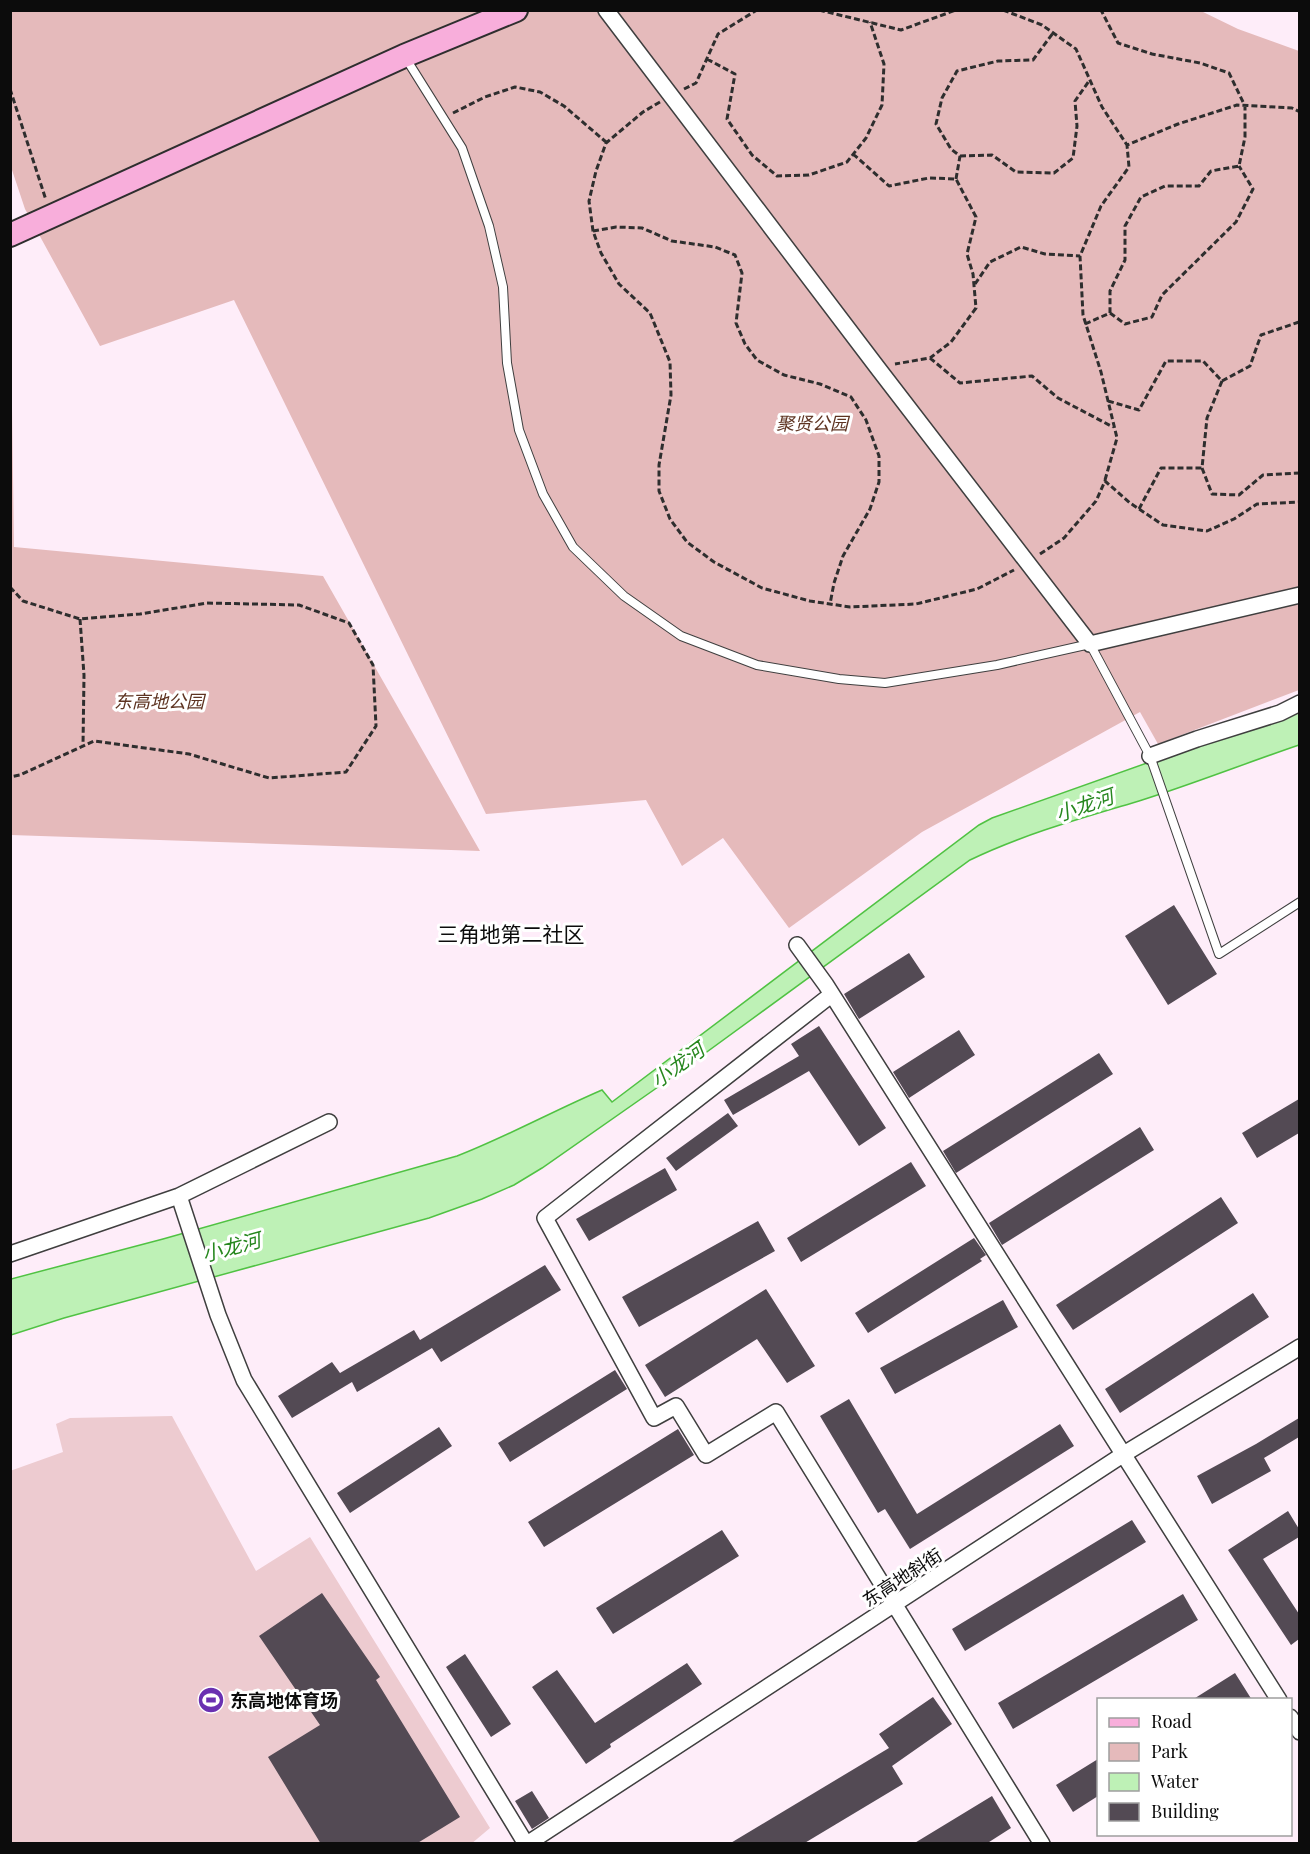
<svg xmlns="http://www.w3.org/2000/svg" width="1310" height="1854" font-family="'Playfair Display','Noto Sans SC',serif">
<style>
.green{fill:#e5babb}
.pitch{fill:#edcbd0}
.water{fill:#bef1b6;stroke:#50c243;stroke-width:1.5}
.building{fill:#534a54}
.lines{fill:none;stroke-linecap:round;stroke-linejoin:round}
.lane-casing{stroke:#3f3f3f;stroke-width:10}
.street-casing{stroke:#3f3f3f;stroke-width:18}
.secondary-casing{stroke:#2e2e2e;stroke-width:26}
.path{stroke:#2e2e2e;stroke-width:3;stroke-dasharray:6 3;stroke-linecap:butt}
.lane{stroke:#fff;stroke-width:8}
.street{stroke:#fff;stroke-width:15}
.secondary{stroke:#f8aedb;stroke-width:22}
.labels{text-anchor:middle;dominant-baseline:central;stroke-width:6;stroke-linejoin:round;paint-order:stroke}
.park-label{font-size:18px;font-style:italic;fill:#5e3422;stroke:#fff}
.street-label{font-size:18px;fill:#0c0c0c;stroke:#fff}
.poi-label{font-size:18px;font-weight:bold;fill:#0c0c0c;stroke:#fff;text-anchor:start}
.water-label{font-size:20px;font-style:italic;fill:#26871e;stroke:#fff}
.quarter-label{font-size:21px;fill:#0c0c0c;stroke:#fff}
</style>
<rect width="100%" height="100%" fill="#feedf9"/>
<path class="green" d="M 1199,10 L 1238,29 L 1299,51 L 1299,690 L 1158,744 L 1140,712 L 922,832 L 789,928 L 723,838 L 682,866 L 646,800 L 486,814 L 234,300 L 100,346 L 25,209 L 11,167 L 10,11 Z
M 11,337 L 14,547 L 323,576 L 480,851 L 11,835 Z"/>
<path class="pitch" d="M 172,1416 L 256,1571 L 310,1537 L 490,1828 L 471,1844 L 11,1843 L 10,1471 L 63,1452 L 56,1424 L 70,1418 Z"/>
<path class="water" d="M 1299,709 L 1299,745 C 1246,763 1193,784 1139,801 C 1082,818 1024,834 970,860 L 678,1073 L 542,1168 L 514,1185 L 482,1199 L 429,1218 L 64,1318 L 11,1335 L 11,1279 L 163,1239 L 457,1156 C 506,1137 553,1111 602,1090 L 612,1102 L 979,825 L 992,818 Z"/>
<path class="building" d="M 1174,905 L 1217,974 L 1168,1005 L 1125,936 Z
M 909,953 L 925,977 L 859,1019 L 844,994 Z
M 819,1026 L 886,1128 L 859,1146 L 809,1071 L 733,1115 L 724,1100 L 799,1056 L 791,1044 Z
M 959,1030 L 975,1055 L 909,1098 L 893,1072 Z
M 1099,1053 L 1113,1074 L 956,1173 L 943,1151 Z
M 1299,1099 L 1299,1133 L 1257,1158 L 1242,1133 Z
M 728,1113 L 738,1126 L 676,1171 L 666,1158 Z
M 1140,1127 L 1154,1150 L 1002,1245 L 989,1223 Z
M 911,1162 L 926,1186 L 801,1262 L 787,1238 Z
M 665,1168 L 677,1190 L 589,1241 L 576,1219 Z
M 1221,1197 L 1238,1223 L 1073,1330 L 1056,1305 Z
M 758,1221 L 775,1251 L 639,1327 L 622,1297 Z
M 974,1238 L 986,1255 L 980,1259 L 982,1261 L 868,1333 L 855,1313 Z
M 545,1265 L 561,1290 L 441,1362 L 432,1348 L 357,1392 L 352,1382 L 292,1418 L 278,1396 L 332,1362 L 340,1373 L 414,1330 L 420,1340 Z
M 766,1289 L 815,1366 L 787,1383 L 757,1339 L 665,1397 L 645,1365 Z
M 1253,1293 L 1269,1317 L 1120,1413 L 1105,1389 Z
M 1003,1300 L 1018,1327 L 895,1394 L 880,1368 Z
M 615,1370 L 627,1389 L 510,1462 L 498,1443 Z
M 849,1399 L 917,1514 L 1060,1424 L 1074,1446 L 910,1549 L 885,1509 L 878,1513 L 820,1416 Z
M 1299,1418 L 1299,1437 L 1264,1458 L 1271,1471 L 1212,1504 L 1197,1476 L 1256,1444 Z
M 439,1427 L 452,1446 L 350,1513 L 337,1493 Z
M 678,1429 L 694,1455 L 544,1547 L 528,1522 Z
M 1288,1511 L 1299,1529 L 1299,1537 L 1263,1559 L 1299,1614 L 1299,1639 L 1291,1645 L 1228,1550 Z
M 1132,1520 L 1146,1542 L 965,1651 L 952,1629 Z
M 722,1530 L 739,1556 L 613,1634 L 596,1608 Z
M 322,1593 L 380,1677 L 376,1680 L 460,1817 L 416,1844 L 321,1844 L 268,1757 L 320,1725 L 259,1636 Z
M 1183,1594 L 1198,1620 L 1013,1729 L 998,1703 Z
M 465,1654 L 511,1724 L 491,1737 L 446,1667 Z
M 687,1663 L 702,1684 L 610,1744 L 611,1747 L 586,1764 L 532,1687 L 557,1670 L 595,1723 Z
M 1235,1673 L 1252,1700 L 1192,1700 Z
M 933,1697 L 952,1724 L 892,1766 L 903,1784 L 803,1844 L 729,1844 L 889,1748 L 879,1734 Z
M 1098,1759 L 1098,1796 L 1073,1812 L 1056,1785 Z
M 532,1791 L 549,1818 L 532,1829 L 515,1801 Z
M 992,1796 L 1011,1828 L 986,1844 L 913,1844 Z"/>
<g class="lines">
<defs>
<path id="lane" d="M 405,57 L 462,148 L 489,226 L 503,287 L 507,363 L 519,430 L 543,494 L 573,547 L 624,596 L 681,636 L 757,665 L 839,679 L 885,683 L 997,665 L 1090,644 L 1150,756 L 1219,954 L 1300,902"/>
<path id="street" d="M 606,10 L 877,367 L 1090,644 L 1300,595
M 1150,756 L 1197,739 L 1280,713 L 1300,703
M 797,945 L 826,985 L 1279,1700
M 831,995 L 545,1218 L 654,1418 L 676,1406 L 706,1455 L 776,1412 L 1042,1844
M 179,1196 L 218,1315 L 244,1380 L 526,1844
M 10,1254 L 179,1196 L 329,1122
M 1290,1717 L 1300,1732
M 527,1844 L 1124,1454 L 1300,1347"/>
<path id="secondary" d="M 10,235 L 404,56 L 516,10"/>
</defs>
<use href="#lane" class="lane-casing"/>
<use href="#street" class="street-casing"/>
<use href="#secondary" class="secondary-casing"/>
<path class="path" d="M 203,10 L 205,10
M 819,10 L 901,30 L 956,10
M 1003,10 L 1042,25 L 1076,49 L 1102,107 L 1127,145 L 1178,124 L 1237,105 L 1292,108 L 1300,112
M 707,59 L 735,74 L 727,119 L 752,155 L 777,176 L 809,175 L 847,162 L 866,138 L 882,105 L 884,64 L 870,22
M 10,89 L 46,200
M 684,89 L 696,83 L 718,34 L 757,10
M 660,102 L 643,112 L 606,143 L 596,171 L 589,201 L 593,231 L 601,253 L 619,284 L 650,313 L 670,362 L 671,395 L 659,465 L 659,491 L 670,519 L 687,542 L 714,562 L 762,588 L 810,601 L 850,607 L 916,604 L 977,589 L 1014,570
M 453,113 L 485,97 L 515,87 L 540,92 L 564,106 L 606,142
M 853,154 L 889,186 L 929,178 L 956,179 L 976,217 L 967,254 L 973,274 L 976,308 L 951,342 L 930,358 L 895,364
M 960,156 L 992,155 L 1016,172 L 1054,173 L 1073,158 L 1077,126 L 1075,101 L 1089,81
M 956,179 L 960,156 L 951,149 L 936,124 L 942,98 L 957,71 L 998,61 L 1033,60 L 1053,33
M 593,231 L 616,227 L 642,228 L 672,241 L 715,247 L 735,255 L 742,273 L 736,323 L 745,344 L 757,360 L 784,375 L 820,384 L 851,397 L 866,420 L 879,456 L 879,482 L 870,509 L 843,556 L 834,583 L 830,604
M 975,284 L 990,262 L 1021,247 L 1045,254 L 1080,256
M 1110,313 L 1125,324 L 1152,317 L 1162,295 L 1236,222 L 1253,189 L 1239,166
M 1085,324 L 1110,313 L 1110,291 L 1125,260 L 1125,226 L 1141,197 L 1165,186 L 1199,186 L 1211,171 L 1239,166 L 1245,137 L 1245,106 L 1229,73 L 1200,63 L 1152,54 L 1118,43 L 1101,10
M 930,358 L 960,383 L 1032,376 L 1058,398 L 1113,427
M 1222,381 L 1250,366 L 1261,335 L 1299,322
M 1108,401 L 1139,410 L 1166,361 L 1203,361 L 1222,381 L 1207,418 L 1202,468 L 1212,494 L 1239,495 L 1263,475 L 1300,473
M 1105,480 L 1117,438 L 1101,372 L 1083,315 L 1080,256 L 1101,206 L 1129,167 L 1127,145
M 1139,509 L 1161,468 L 1202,468
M 1040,554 L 1064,538 L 1096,501 L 1105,481 L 1130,503 L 1163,525 L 1207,531 L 1234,519 L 1257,504 L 1300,502
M 10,587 L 23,601 L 80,619 L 140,614 L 207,603 L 299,605 L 349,623 L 373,665 L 376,726 L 346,772 L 269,778 L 189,754 L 94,741 L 20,775 L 10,777
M 80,619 L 84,675 L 83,746"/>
<use href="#lane" class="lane"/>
<use href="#street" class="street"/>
<use href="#secondary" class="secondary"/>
</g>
<defs>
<symbol id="stadium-disc" viewBox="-11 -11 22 22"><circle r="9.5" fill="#6a30b1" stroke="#fff"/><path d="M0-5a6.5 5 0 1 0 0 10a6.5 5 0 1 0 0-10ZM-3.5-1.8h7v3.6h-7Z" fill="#fff"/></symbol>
</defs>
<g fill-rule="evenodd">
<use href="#stadium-disc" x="196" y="1685" width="30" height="30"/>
</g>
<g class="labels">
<g class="park-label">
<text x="812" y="423">聚贤公园</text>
<text x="159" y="701">东高地公园</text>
</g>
<g class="street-label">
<text transform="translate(902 1577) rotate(-33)">东高地斜街</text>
</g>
<g class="poi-label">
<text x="230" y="1700">东高地体育场</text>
</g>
<g class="water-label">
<text transform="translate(1084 804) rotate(-19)">小龙河</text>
<text transform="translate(677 1064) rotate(-36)">小龙河</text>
<text transform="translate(231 1246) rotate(-15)">小龙河</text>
</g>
<g class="quarter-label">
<text x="511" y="933">三角地第二社区</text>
</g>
</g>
<rect width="1310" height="1854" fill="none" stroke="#0c0c0c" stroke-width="24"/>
<rect x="1097" y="1698" width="195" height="138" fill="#ffffff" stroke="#9e9e9e" stroke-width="1.5"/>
<rect x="1109" y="1718" width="30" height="9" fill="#f8aedb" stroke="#9e9e9e" stroke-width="1.5"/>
<text x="1151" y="1728" font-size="18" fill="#0c0c0c">Road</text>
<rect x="1109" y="1743" width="30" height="18" fill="#e5babb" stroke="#9e9e9e" stroke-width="1.5"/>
<text x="1151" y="1758" font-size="18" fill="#0c0c0c">Park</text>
<rect x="1109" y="1773" width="30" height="18" fill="#bef1b6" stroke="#9e9e9e" stroke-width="1.5"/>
<text x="1151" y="1788" font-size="18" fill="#0c0c0c">Water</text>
<rect x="1109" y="1803" width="30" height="18" fill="#534a54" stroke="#9e9e9e" stroke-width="1.5"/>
<text x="1151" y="1818" font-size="18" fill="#0c0c0c">Building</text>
</svg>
